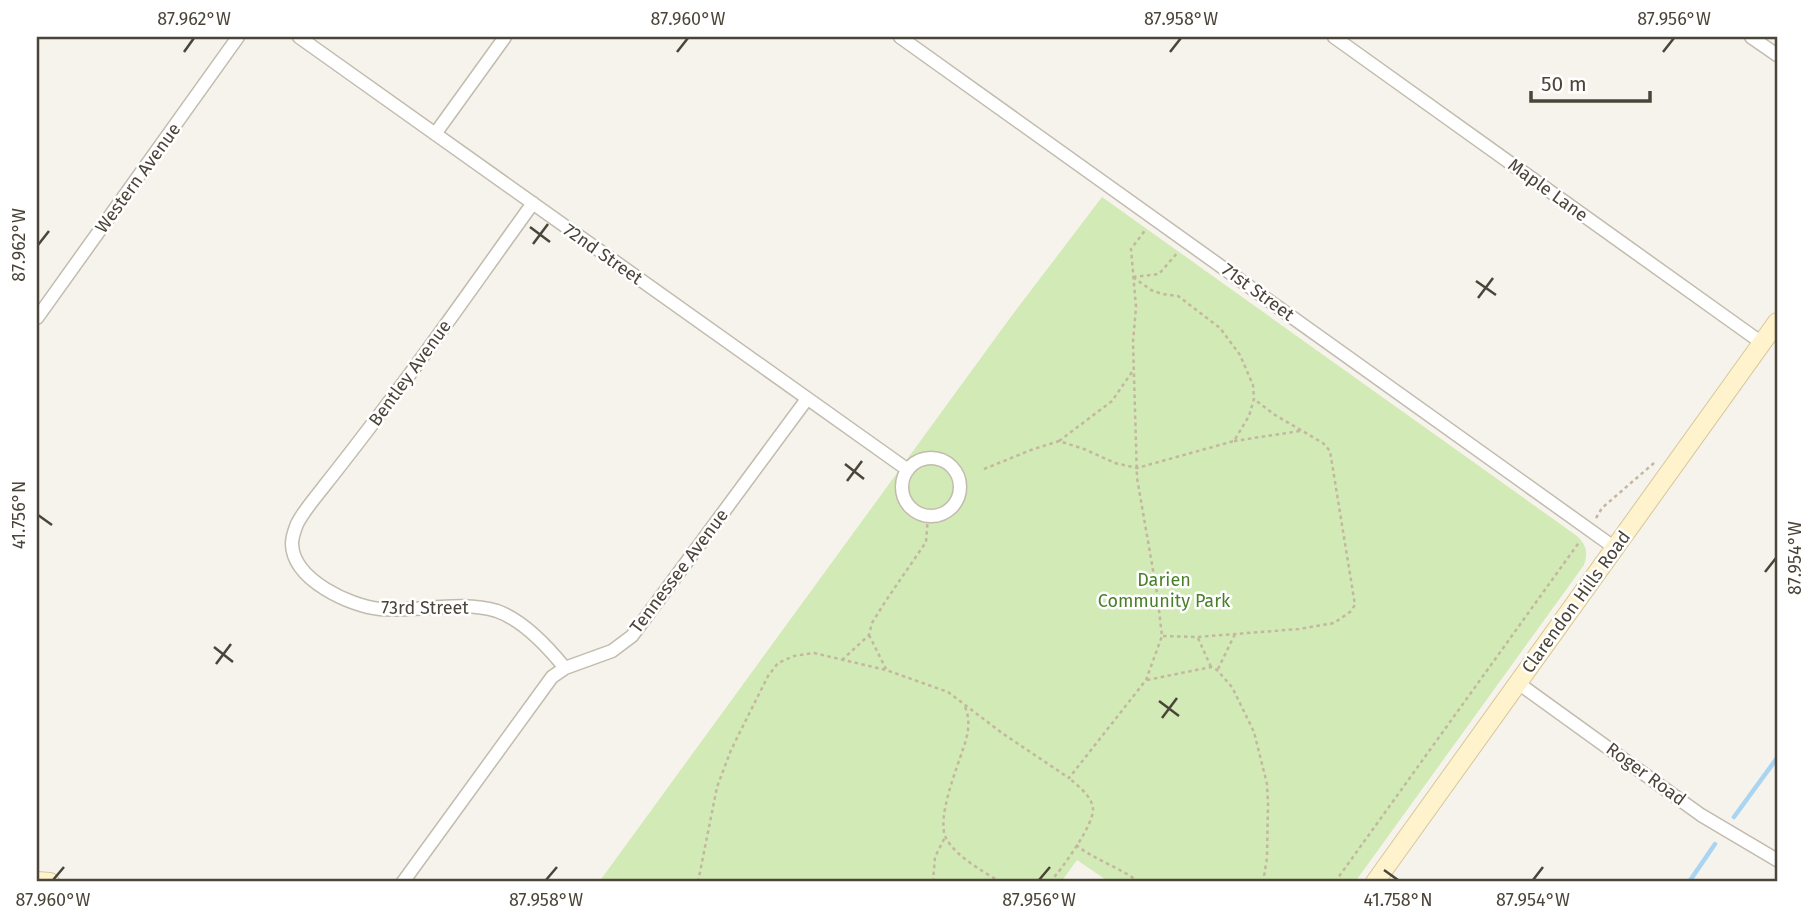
<svg xmlns="http://www.w3.org/2000/svg" width="1814" height="919" font-family="'Fira Sans',sans-serif">
<style>
.green{fill:#d2eab5}
.lines{fill:none;stroke-linecap:round;stroke-linejoin:round}
.stream{stroke:#a9d4f2;stroke-width:4.5}
.street-casing{stroke:#c2bbae;stroke-width:15}
.secondary-casing{stroke:#d6c79b;stroke-width:20}
.path{stroke:#c4b79f;stroke-width:2.5;stroke-dasharray:3.5 3.5;stroke-linecap:butt}
.street{stroke:#fff;stroke-width:12}
.secondary{stroke:#fff3cd;stroke-width:18}
.ticks{fill:none;stroke:#4b4439;stroke-width:2.5}
.labels{text-anchor:middle;dominant-baseline:central;stroke-width:5;stroke-linejoin:round;paint-order:stroke}
.street-label{font-size:18px;fill:#4b4439;stroke:#fff}
.park-label{font-size:18px;fill:#4a7f2a;stroke:#fff}
.neatline{fill:none;stroke:#4b4439;stroke-width:2.5}
.ticks-label{font-size:18px;text-anchor:middle;fill:#4b4439}
</style>
<rect width="100%" height="100%" fill="#f6f3ec"/>
<path class="green" d="M 1102,197 L 1577,536 C 1587,546 1588,552 1584,565 L 1355,882 L 1109,882 L 1077,860 L 1061,882 L 599,882 L 1010,318 Z"/>
<g class="lines">
<path class="stream" d="M 1734,817 L 1777,758
M 1689,882 L 1715,844"/>
<defs>
<path id="street" d="M 299,37 L 908,470
M 900,37 L 1615,548
M 1334,37 L 1762,343
M 1751,37 L 1777,55
M 435,134 L 505,37
M 533,203 C 483,272 435,342 383,410 C 364,435 345,460 325,485 C 316,497 304,510 297,524 C 295,529 292,539 292,544 C 293,580 350,606 380,609 C 416,612 462,600 497,611 C 523,620 548,647 565,668
M 37,318 L 238,37
M902 487a29 29 0 1 1 58 0a29 29 0 1 1-58 0Z
M 1518,683 L 1701,815 L 1777,860
M 403,882 L 552,677 L 565,668 L 612,651 L 632,636 L 807,399"/>
<path id="secondary" d="M 37,881 L 50,882
M 1375,882 L 1777,322"/>
</defs>
<use href="#street" class="street-casing"/>
<use href="#secondary" class="secondary-casing"/>
<path class="path" d="M 1133,277 L 1159,274 L 1178,252
M 1059,441 L 1112,401 L 1134,369
M 1234,441 L 1300,431
M 984,469 L 1031,450 L 1059,441 L 1084,449 L 1115,463 L 1137,468 L 1234,441 L 1249,416 L 1254,399 L 1253,385 L 1240,355 L 1220,328 L 1178,296 L 1162,294 L 1151,290 L 1133,277
M 1596,518 L 1602,508 L 1654,463
M 869,635 L 886,669
M 1163,636 L 1197,637 L 1299,629 L 1334,623 L 1350,612 L 1355,605 L 1330,451 L 1323,443 L 1275,415 L 1254,399
M 1198,638 L 1211,667
M 842,660 L 869,635 L 872,623 L 885,602 L 926,542 L 928,516
M 1218,669 L 1235,634
M 1147,680 L 1211,667 L 1217,670 L 1232,687 L 1254,732 L 1267,784 L 1268,805 L 1267,858 L 1263,882
M 965,707 C 971,721 968,735 963,749 C 957,768 936,819 946,838 C 956,857 983,871 1000,882
M 1076,845 C 1095,860 1119,867 1139,882
M 698,882 L 717,787 L 731,750 L 768,676 L 778,663 L 794,656 L 814,653 L 886,670 L 948,692 L 1002,733 L 1069,778 L 1146,680 L 1162,636 L 1157,593 L 1137,478 L 1133,342 L 1136,307 L 1131,249 L 1146,229
M 933,882 L 935,857 L 945,837
M 1050,882 C 1061,870 1094,825 1093,809 C 1092,796 1078,786 1069,778
M 1335,882 L 1580,541"/>
<use href="#street" class="street"/>
<use href="#secondary" class="secondary"/>
</g>
<path class="ticks" d="M 184,52 L 194,38M 677,52 L 688,38M 1170,52 L 1181,38M 1663,52 L 1674,38M 530,227 L 550,242M 533,244 L 548,224M 38,245 L 49,231M 1476,281 L 1496,295M 1478,298 L 1493,278M 845,464 L 864,479M 847,481 L 862,461M 38,515 L 52,525M 1765,572 L 1776,558M 214,647 L 233,662M 216,664 L 231,644M 1159,701 L 1179,716M 1162,718 L 1177,698M 1384,870 L 1398,880M 53,880 L 64,867M 546,880 L 557,867M 1039,880 L 1050,867M 1533,880 L 1543,867"/>
<g class="labels">
<g class="street-label">
<text transform="translate(138 178) rotate(-54)">Western Avenue</text>
<text transform="translate(1548 190) rotate(36)">Maple Lane</text>
<text transform="translate(603 254) rotate(35)">72nd Street</text>
<text transform="translate(1258 292) rotate(36)">71st Street</text>
<text transform="translate(410 373) rotate(-54)">Bentley Avenue</text>
<text transform="translate(679 571) rotate(-53)">Tennessee Avenue</text>
<text transform="translate(1576 602) rotate(-54)">Clarendon Hills Road</text>
<text x="425" y="608">73rd Street</text>
<text transform="translate(1646 774) rotate(36)">Roger Road</text>
</g>
<g class="park-label">
<text x="1164" y="580">Darien<tspan x="1164" dy="21">Community Park</tspan></text>
</g>
</g>
<rect width="1814" height="919" fill="none" stroke="#ffffff" stroke-width="77"/>
<path d="M1531 91v10h119v-10" fill="none" stroke="#4b4439" stroke-width="3.5"/>
<text x="1541" y="91" font-size="21" fill="#4b4439" stroke="#ffffff" stroke-width="5" paint-order="stroke">50 m</text>
<rect x="38" y="38" width="1738" height="842" class="neatline"/>
<g class="ticks-label">
<text x="194" y="25">87.962°W</text>
<text x="688" y="25">87.960°W</text>
<text x="1181" y="25">87.958°W</text>
<text x="1674" y="25">87.956°W</text>
<text transform="translate(19 245) rotate(-90)" y="6">87.962°W</text>
<text transform="translate(19 515) rotate(-90)" y="6">41.756°N</text>
<text transform="translate(1795 558) rotate(-90)" y="6">87.954°W</text>
<text x="53" y="906">87.960°W</text>
<text x="546" y="906">87.958°W</text>
<text x="1039" y="906">87.956°W</text>
<text x="1398" y="906">41.758°N</text>
<text x="1533" y="906">87.954°W</text>
</g>
</svg>
